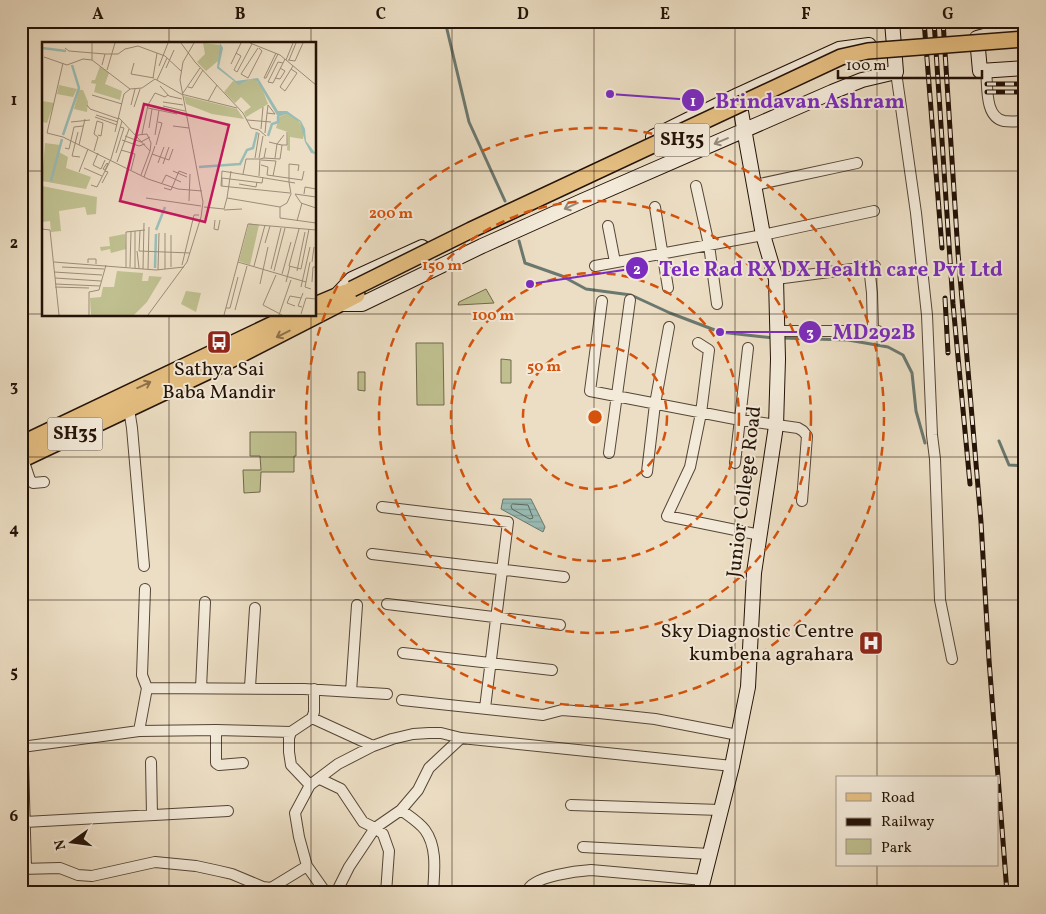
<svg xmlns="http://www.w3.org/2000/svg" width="1046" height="914" font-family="Vollkorn,serif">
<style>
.green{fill:#bfbf8f;stroke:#71684b}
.water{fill:url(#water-rules);stroke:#6a786f}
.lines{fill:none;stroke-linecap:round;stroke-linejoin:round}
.shore{stroke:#5e675e;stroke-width:1}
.stream{stroke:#6a786f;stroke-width:3}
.street-casing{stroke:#554536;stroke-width:12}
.secondary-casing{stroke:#231207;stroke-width:16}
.primary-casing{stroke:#231207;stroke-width:18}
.street{stroke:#f3ead9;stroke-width:10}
.secondary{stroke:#f3ead9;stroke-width:14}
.primary{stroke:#e6bf82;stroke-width:15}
.rail-casing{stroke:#231207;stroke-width:5}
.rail{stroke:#f3ead9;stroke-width:3;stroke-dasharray:9;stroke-linecap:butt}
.primary-bridge-casing{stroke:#231207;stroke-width:18;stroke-linecap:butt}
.primary-bridge{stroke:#e6bf82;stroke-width:15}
.oneway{stroke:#95897a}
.oneway2{stroke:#8e714b}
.grid{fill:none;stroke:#231207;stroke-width:1;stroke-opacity:0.55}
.ring{fill:none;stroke:#d4520c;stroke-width:2.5;stroke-dasharray:9 6}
.labels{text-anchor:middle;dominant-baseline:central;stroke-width:4;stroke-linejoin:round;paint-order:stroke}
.shield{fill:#f3ead9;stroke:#615346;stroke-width:1}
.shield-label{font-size:19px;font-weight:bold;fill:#231207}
.poi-label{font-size:20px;fill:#231207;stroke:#f3ead9}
.street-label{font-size:20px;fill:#231207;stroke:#f3ead9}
.inset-river{fill:none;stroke:#99bcb5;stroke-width:2.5}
.inset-road{fill:none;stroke:#9c8c78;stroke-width:1}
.view{fill:#c2185b;fill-opacity:0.15;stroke:#c2185b;stroke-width:2.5}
.inset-edge{fill:none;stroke:#231207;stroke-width:2.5}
.centre{fill:#d4520c;stroke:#f3ead9;stroke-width:2.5}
.ring-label{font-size:15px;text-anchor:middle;font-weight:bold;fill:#d4520c;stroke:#f3ead9;stroke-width:4;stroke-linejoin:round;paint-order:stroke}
.leader{fill:none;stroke:#7b2cbf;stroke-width:2}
.callout-dot{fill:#7b2cbf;stroke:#f3ead9;stroke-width:2}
.mark-label{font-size:15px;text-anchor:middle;font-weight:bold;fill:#fff}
.callout-label{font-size:21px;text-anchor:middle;font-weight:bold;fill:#7b2cbf;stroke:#f3ead9;stroke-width:4;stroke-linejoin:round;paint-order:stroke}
.neatline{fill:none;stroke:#231207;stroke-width:2}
.grid-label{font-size:16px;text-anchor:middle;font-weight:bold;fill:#231207}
</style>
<defs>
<pattern id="water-rules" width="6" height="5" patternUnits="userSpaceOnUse" patternTransform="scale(1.25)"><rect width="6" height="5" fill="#99bcb5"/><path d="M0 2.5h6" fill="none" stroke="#84a19a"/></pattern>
</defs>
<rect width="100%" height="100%" fill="#ecdec4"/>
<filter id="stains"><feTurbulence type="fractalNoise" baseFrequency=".004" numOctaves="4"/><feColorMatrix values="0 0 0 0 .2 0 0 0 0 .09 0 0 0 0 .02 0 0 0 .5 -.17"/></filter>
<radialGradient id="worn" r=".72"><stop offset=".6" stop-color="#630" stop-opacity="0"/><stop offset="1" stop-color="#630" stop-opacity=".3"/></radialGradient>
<path class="green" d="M 486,289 L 494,303 L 458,305 L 459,302 Z
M 416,343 L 443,343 L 444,405 L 417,405 Z
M 501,359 L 511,360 L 511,383 L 501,383 Z
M 358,372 L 365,372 L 365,391 L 358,390 Z
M 250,432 L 296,432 L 296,456 L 294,456 L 294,472 L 261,472 L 260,492 L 244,493 L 243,470 L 261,470 L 260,456 L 250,456 Z"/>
<path class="water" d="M 503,499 L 531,499 L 545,527 L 543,532 L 501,509 Z"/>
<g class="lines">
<path class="shore" d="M 513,504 L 528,505 L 533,518 L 530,519 L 512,509 L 511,506 Z"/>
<path class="stream" d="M 445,21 L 469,122 L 505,201
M 519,241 L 525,263 L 562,276 L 586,289 L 631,295 L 670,313 L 720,332 L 774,338
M 782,338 L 848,340 L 888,347 L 903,355 L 912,373 L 916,411 L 925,443
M 999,441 L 1009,465 L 1025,466"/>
<defs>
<path id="street" d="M 986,70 C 988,85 984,117 1004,121 C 1011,122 1018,121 1025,121
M 896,72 L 916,213 L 927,315 L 932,435 L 935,459 L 940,600 L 952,659
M 755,185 L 857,163
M 696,186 L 709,245 L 717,304
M 655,207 L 668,288
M 608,226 L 615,262
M 595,266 L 763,235 L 874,211
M 869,266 L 872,293 L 873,330
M 776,279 L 875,266
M 602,301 L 590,391 L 735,419 L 798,428 L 803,431 L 807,436 L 802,501
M 777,331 L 878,331
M 698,343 L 709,350 L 701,413 L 690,467 L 667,516 L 760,535
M 126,403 L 129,409 L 132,428 L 144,566
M 609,453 L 630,300
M 23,459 L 30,480 L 33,483 L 44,482
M 735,463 L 748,348
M 647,472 L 655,404 L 669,327
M 382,507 L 508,522 L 485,708
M 372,554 L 564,577
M 145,589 L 142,675 L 147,688
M 387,604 L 560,625
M 403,653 L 552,670
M 250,687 L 255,608
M 201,688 L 205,602
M 351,692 L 357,605
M 21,693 L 26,868
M 402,700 L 543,715 L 562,710 L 599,713 L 655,719 L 738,735
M 312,718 L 373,746
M 216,730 L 216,763 L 219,765 L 243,763
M 139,731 L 147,688 L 304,689 L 387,694
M 22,747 L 139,731 L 216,730 L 291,732
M 151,762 L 152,815
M 320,779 L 341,789 L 363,822 L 375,828 L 383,834 L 389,851 L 386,893
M 310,785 L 291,765 L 289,752 L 289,738 L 291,732 L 312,718 L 314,712 L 314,689
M 571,805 L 720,810
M 401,810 C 409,816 419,822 425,830 C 438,848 434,873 433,893
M 25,822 L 228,811
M 583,847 L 710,854
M 21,869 L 60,868 L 78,875 L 92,876 L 155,862 L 196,866 L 219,871 L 232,874 L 263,887 L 271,888 L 307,866
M 326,893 L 307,866 L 299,837 L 295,813 L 310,785 L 338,764 L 373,746 L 392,739 L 413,734 L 429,733 L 441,733 L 461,738
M 336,893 L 349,867 L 375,828 L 401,810 L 418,790 L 429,768 L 461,738 L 732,766
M 529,893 L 529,888 C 538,876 576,871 591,870 L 703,880"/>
<path id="secondary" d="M 1020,33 L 995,33 L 977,38 L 980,71 L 1025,68
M 653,137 L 738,95 L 839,49 L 869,45
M 337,295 L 352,279 L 422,247
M 341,304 L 362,304 L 482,246 L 582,201 L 832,92 L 862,80 L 896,72 L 892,21
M 700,893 L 732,766 L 748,687 L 754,573 L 776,426 L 778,359 L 776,279 L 763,235 L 738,95"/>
<path id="primary" d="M 315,305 L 346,292
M 21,444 L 292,315
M 21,460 L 211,370 L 357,295"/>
</defs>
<use href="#street" class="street-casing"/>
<use href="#secondary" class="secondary-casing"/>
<use href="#primary" class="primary-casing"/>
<use href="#street" class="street"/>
<use href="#secondary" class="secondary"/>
<use href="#primary" class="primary"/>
<defs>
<path id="rail" d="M 924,21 L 942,248
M 934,21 L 953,304 L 970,484
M 943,21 L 958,253 L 981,522 L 989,660 L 1007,893
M 987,84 L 1025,84
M 987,92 L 1025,92
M 945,298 L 948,353"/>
</defs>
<use href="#rail" class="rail-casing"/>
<use href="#rail" class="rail"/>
<defs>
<path id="primary-bridge" d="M 352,289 L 471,230 L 841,57 L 868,51 L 1025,39"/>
</defs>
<use href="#primary-bridge" class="primary-bridge-casing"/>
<use href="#primary-bridge" class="primary-bridge"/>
</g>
<defs><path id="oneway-shaft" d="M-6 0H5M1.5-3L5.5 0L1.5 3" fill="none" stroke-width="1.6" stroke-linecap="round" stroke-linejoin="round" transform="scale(1.25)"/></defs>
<g class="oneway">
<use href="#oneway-shaft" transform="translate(721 141) rotate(157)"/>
<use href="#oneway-shaft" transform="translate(571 206) rotate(156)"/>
</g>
<g class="oneway2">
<use href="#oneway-shaft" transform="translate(283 334) rotate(153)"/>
<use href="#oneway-shaft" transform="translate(144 385) rotate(-25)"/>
</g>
<path class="grid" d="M 169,21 L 169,44M 311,21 L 311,44M 452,21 L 452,893M 594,21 L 594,893M 735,21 L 735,893M 877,21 L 877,778M 21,171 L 44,171M 315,171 L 1025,171M 21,314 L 44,314M 315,314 L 1025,314M 169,315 L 169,893M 311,315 L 311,893M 21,457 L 1025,457M 21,600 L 1025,600M 21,743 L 1025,743M 877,865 L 877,893"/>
<g class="ring">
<circle cx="595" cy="417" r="72"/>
<circle cx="595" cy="417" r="144"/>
<circle cx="595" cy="417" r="216"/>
<circle cx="595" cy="417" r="289"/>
</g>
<defs>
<symbol id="bus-square" viewBox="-11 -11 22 22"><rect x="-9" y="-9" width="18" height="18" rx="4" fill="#8f2418" stroke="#f3ead9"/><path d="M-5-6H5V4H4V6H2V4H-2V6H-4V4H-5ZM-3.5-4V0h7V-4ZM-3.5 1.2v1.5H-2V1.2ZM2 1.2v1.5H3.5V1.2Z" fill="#fff"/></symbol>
<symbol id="hospital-square" viewBox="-11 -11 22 22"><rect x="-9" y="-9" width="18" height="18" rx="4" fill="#8f2418" stroke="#f3ead9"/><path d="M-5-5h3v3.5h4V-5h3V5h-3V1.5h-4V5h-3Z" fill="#fff"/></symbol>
</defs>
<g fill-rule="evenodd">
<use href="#bus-square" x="205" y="328" width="28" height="28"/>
<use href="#hospital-square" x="857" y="629" width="28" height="28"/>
</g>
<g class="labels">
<g class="shield">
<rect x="654.5" y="123.5" width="55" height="33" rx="4"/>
<rect x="47.5" y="417.5" width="55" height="33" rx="4"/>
</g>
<g class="shield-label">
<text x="682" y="140">SH35</text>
<text x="75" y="434">SH35</text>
</g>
<g class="poi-label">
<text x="219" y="370">Sathya Sai<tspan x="219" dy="23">Baba Mandir</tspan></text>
<text x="854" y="632" text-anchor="end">Sky Diagnostic Centre<tspan x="854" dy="23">kumbena agrahara</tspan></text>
</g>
<g class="street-label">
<text transform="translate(745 492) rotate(-83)">Junior College Road</text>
</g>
</g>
<g transform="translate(42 42)">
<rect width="274" height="274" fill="#ecdec4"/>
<path d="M 161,1 L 178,3 L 176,19 L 164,29 L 155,20 L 163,12 ZM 58,24 L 67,31 L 63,42 L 80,49 L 78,58 L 52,50 L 54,42 L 49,41 L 50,38 L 53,38 ZM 209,37 L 214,38 L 220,46 L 226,62 L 204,75 L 202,70 L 209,65 L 199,55 L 193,61 L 182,50 L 191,39 L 199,42 ZM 17,43 L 35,47 L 31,55 L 15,52 ZM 37,48 L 41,48 L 46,60 L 45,70 L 32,67 ZM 142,54 L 195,67 L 202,77 L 170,72 L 144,62 ZM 0,59 L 12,61 L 5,81 L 0,80 ZM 244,72 L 256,78 L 262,88 L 261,97 L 248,95 L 248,109 L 245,108 L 246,90 L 234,86 L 237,75 ZM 3,101 L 18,103 L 17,110 L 26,115 L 24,126 L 49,135 L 44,147 L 0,139 ZM 0,144 L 55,155 L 54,172 L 45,173 L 43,165 L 17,169 L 19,189 L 9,190 L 8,179 L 0,180 ZM 207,181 L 217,183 L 208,223 L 197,219 ZM 83,192 L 84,207 L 69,211 L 68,207 L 59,209 L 58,205 L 68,204 L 67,195 ZM 75,229 L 101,231 L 100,239 L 106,239 L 107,234 L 120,235 L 105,260 L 92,273 L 49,273 L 48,256 L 59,255 L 61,245 L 72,245 ZM 144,249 L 159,251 L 154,270 L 139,262 Z" fill="#bfbf8f"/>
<path d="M 178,1 L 181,6 L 177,25 L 194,39 L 216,36 L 236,69 L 245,69 L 259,79 L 263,87 L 264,99 L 274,112 L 269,111 L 263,100 L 258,80 L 244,72 L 236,75 L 215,39 L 209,37 L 197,43 L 175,26 Z" fill="#99bcb5"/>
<path class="inset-river" d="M 0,6 L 24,9M 21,93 L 37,46 L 30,23M 226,94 L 230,82 L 236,80 L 236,74M 157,125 L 198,122 L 205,108 L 211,106 L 215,90M 9,139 L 20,97M 114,188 L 123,165M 113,226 L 114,192"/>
<path class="inset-road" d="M 139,1 L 153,20 L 201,71 L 209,86 L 217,88 L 224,94M 208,1 L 238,13 L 274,43M 23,6 L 27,9 L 63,12 L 60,23M 216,6 L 199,32 L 206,36 L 220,9 L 217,6M 194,11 L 199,14 L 192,28 L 195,30 L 210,2M 234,11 L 222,36 L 224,36 L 236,12M 63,12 L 76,12 L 83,7 L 96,4 L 123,14 L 139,29M 2,15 L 25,23 L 41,17 L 50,18 L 88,47 L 100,46 L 113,37 L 139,52 L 195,66M 50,18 L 50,1M 244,18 L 251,1M 246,18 L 253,19 L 261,1M 247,18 L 254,1M 92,21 L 89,32 L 112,36M 241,21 L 236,20 L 226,40 L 231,41 L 243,17M 189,22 L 199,1M 117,24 L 126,1M 124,26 L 132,8M 249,27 L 255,31 L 243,49 L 238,45 L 251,24M 65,28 L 73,1M 111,36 L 115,11M 233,36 L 238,37 L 243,29 L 238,26M 115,38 L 125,16M 118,44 L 127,54 L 140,57M 146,45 L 150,46 L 161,28M 141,51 L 158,26M 50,53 L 80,62M 166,59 L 175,43M 121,60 L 141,63M 45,63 L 48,67 L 77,77M 89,63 L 93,47M 121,64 L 143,69M 92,65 L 98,47M 106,66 L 135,72M 54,73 L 76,80M 53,75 L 75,83M 205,78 L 229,80M 80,79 L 108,109 L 99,133M 29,80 L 48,78M 131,84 L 147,86M 107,86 L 110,67M 219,87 L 221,65M 36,90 L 30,114 L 38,115M 73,90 L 82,52 L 88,47M 5,91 L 21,95 L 106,137 L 136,147 L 160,149M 5,91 L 21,21M 223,91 L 224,80 L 226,63 L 233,72 L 225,71M 100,92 L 106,63 L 113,51 L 123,55 L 126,53M 113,93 L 117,68M 83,94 L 99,100 L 108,95M 80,98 L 97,104 L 103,102M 93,98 L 96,93 L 105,92 L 109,101 L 108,109M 227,100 L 235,102 L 242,93M 37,103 L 43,77M 114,103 L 120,81 L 116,80M 240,103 L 245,103 L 245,90M 23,106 L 27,107 L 32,85 L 41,84M 79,108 L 93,112 L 89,128M 52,109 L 56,95 L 52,92 L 55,79 L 61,81 L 59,94 L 56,93M 56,111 L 51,123 L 59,127 L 63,118M 74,111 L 82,86 L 78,85M 110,112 L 127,118 L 131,107M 213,116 L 217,91M 217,116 L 221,94M 222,116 L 238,117 L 240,103 L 235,102 L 233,116M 219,118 L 234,119 L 231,134M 75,120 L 87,87M 65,121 L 66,122 L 63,128 L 61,127 ZM 116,121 L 122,105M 121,122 L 127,105M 219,123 L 226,125 L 225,133M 42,126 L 60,134M 131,129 L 145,135M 37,130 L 46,107M 201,132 L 204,117 L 218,117M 225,133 L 260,138 L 262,129M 217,134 L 218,117 L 222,116 L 224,106M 102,135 L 113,104M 60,141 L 66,130 L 63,129M 120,141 L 124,133 L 139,140M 253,141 L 247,140 L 247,122 L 257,123 L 256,129M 197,142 L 214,145 L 215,140M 49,143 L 55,145 L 69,117 L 80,79 L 77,76M 180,144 L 180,136 L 220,141 L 221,135M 122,146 L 129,148 L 137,129 L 145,132M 253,152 L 259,161 L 274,166M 253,152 L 274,155M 262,152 L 263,145 L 274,147M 104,156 L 159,164M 185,156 L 189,129M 147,159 L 148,132M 162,165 L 182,167 L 185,156 L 238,165 L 245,161 L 249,152 L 247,140 L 180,129 L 179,144 L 248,151M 238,165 L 238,176 L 274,181M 182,168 L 200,167M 173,178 L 172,187 L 176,188 L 178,178M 255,179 L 260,161M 0,187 L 8,188 L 17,273M 257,187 L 247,224 L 259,227 L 267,187M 98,189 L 97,209 L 148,211M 223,201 L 228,184M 95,209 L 97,226M 12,220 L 114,228 L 142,225M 196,220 L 264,240M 268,220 L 263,245 L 269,247M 270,220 L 272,205M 46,221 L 46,217 L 54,217 L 54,222M 140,223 L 152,173 L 157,173M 212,224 L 223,183M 20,225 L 62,227M 84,225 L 84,190 L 103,188M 88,225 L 89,190M 129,225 L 129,193M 93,226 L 93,189M 101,227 L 102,181M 106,227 L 107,185M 123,227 L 123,191M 229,227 L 239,186M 116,228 L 117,191M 232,229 L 243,186M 255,229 L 263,190M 12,230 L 60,233M 240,232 L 249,200M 234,233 L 221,263 L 240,273M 13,236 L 59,239M 244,240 L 248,224M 270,240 L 271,225 L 274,225M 13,242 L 58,244M 218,242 L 226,205M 13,245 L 47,246M 259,245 L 268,205M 253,264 L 245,261 L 248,254 L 259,256M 260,265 L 256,264 L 261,251M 184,266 L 188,266 L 196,235M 193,268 L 205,224M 259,272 L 264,256 L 274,257M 47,273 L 47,250 L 57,248 L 64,223M 106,273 L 145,220 L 159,175 L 161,160 L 138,38 L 141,20 L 152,1M 182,273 L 206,182 L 274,188M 237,273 L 249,238"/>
<path class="view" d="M 102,62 L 187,83 L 163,180 L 78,159 Z"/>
<rect width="274" height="274" class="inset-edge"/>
</g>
<circle cx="595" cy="417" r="8" class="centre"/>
<g class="ring-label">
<text x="391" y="218">200 m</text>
<text x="442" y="270">150 m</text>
<text x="493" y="320">100 m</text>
<text x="544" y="371">50 m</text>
</g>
<path class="leader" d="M610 94L693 100M530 284L637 268M720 332L810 332"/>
<g class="callout-dot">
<circle cx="610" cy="94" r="5"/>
<circle cx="530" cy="284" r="5"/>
<circle cx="720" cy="332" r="5"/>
<circle cx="693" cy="100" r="12"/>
<circle cx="637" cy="268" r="12"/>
<circle cx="810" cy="332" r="12"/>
</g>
<g class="mark-label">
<text x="693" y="106">1</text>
<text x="637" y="274">2</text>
<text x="810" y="337">3</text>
</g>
<g class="callout-label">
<text x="810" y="108">Brindavan Ashram</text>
<text x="831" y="276">Tele Rad RX DX Health care Pvt Ltd</text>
<text x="874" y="339">MD292B</text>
</g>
<rect width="1046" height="914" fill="none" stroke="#ecdec4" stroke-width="55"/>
<rect x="836" y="776" width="162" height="90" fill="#f3ead9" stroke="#a09485"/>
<rect x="846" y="793" width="25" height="8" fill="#e6bf82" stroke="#a09485"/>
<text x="881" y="802" font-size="15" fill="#231207">Road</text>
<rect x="846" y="818" width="25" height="8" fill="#231207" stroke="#a09485"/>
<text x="881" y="826" font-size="15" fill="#231207">Railway</text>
<rect x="846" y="839" width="25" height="15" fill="#bfbf8f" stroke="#a09485"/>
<text x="881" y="852" font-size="15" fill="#231207">Park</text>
<g transform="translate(72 842) rotate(256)" stroke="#f3ead9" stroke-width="4" paint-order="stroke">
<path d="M0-4L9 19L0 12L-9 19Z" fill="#231207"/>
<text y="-8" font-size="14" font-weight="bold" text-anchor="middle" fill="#231207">N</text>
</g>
<path d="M838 70v8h144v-8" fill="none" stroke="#231207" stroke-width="2.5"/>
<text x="846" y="70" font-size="15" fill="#231207" stroke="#f3ead9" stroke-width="4" paint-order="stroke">100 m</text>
<rect x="28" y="28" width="990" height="858" class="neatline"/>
<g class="grid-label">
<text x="98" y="19">A</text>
<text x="240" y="19">B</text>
<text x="381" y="19">C</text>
<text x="523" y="19">D</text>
<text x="665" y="19">E</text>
<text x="806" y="19">F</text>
<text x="948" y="19">G</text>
<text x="14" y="105">1</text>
<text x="14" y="248">2</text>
<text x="14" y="391">3</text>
<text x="14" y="534">4</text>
<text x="14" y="677">5</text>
<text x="14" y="821">6</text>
</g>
<rect width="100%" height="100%" filter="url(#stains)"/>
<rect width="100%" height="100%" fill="url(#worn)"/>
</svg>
